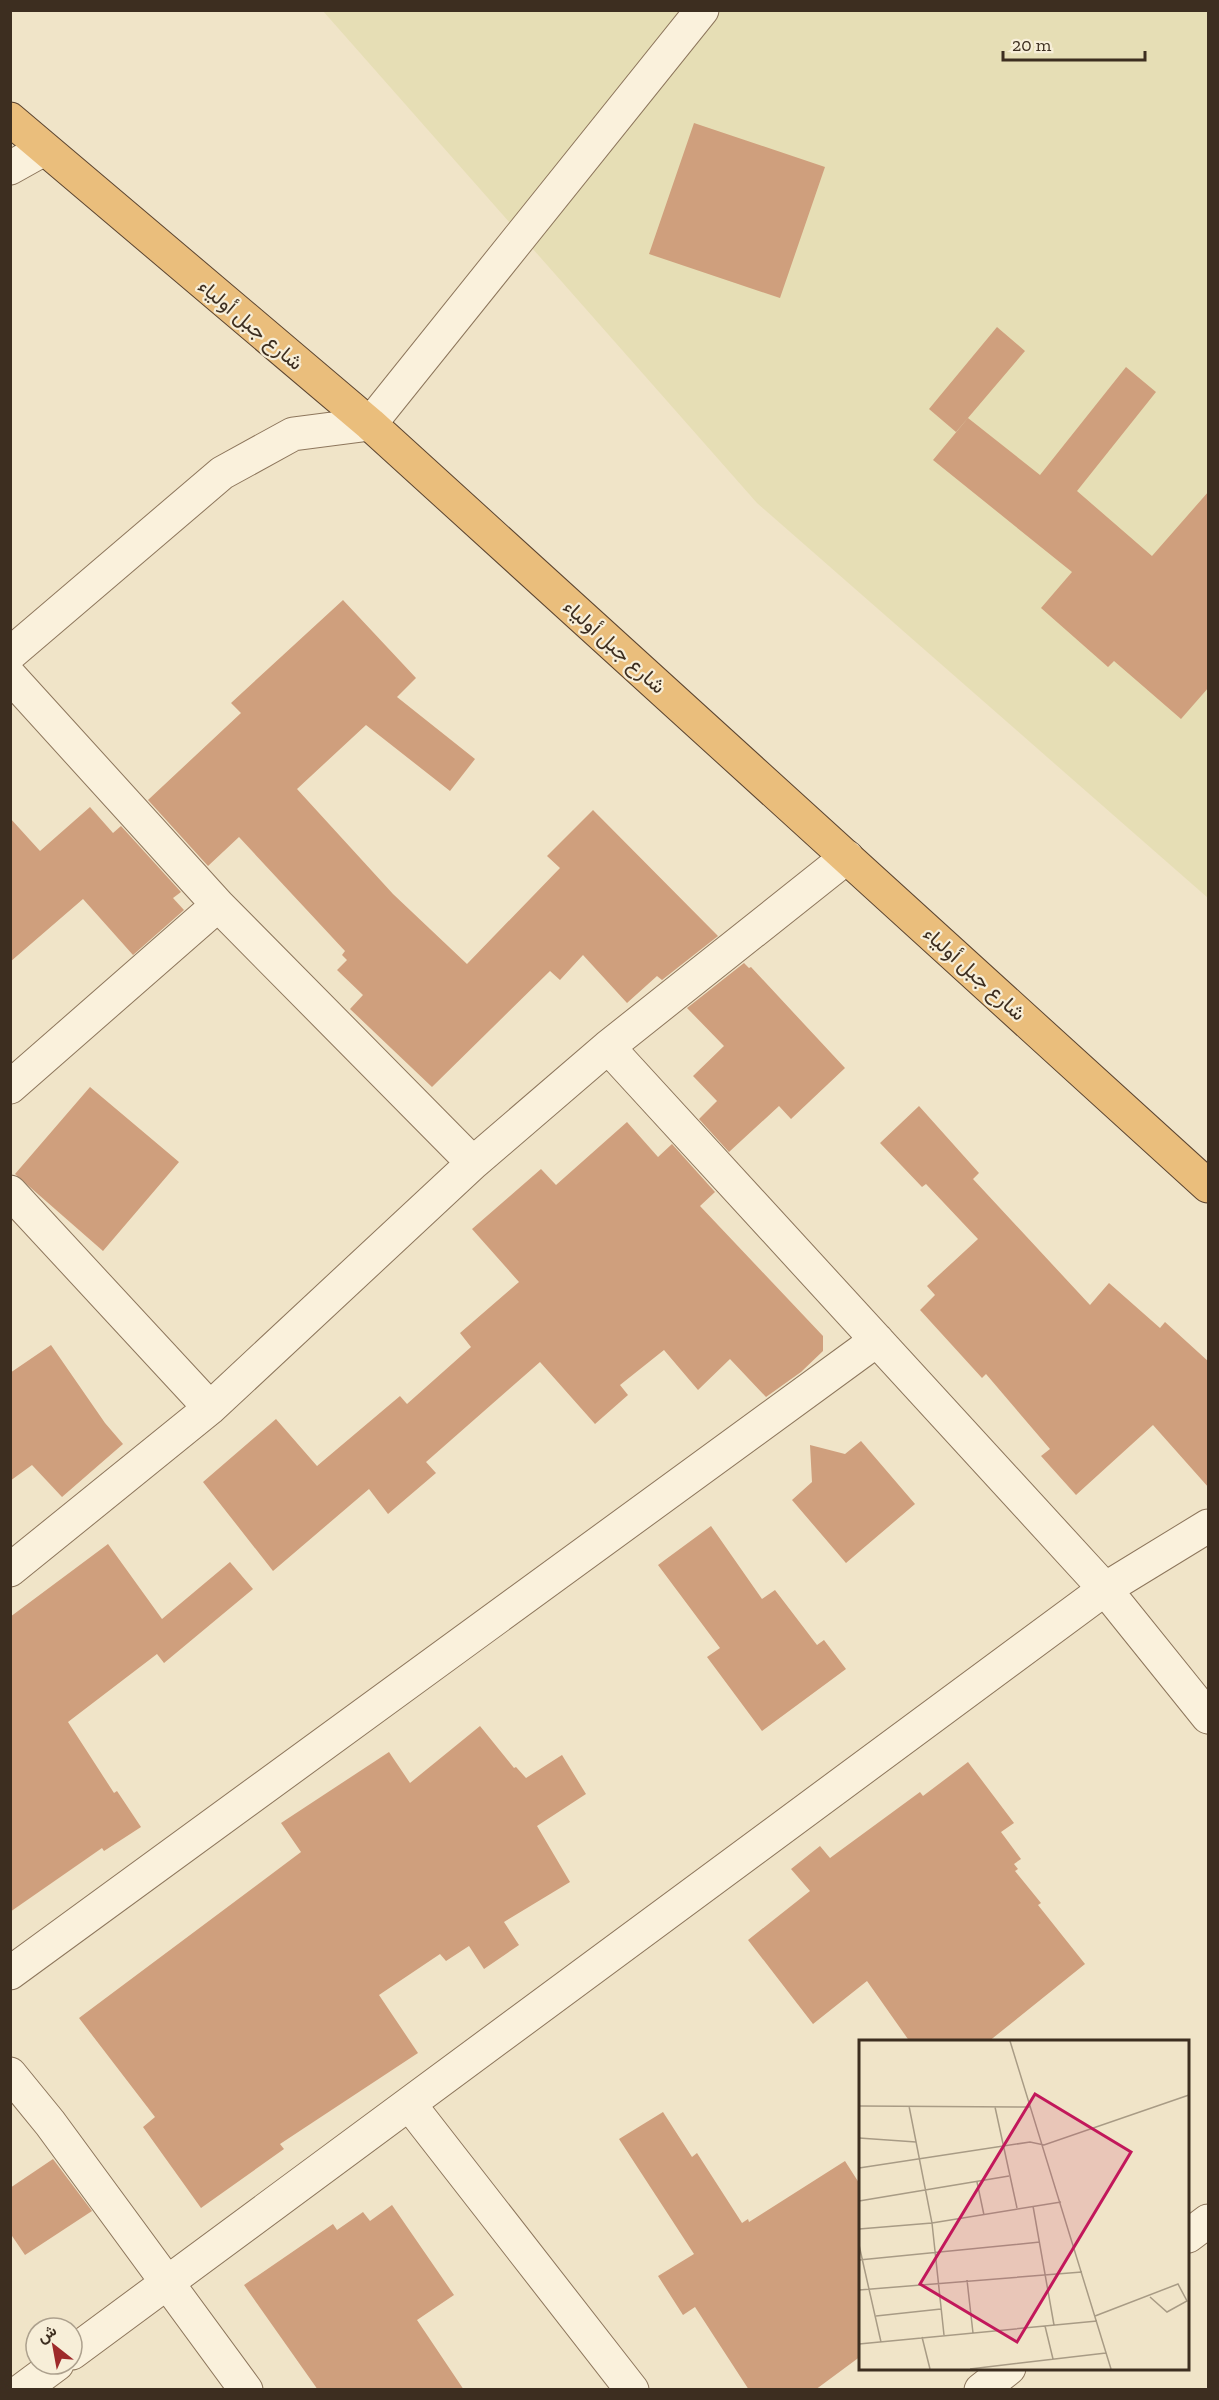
<svg xmlns="http://www.w3.org/2000/svg" width="1219" height="2400" font-family="'Zilla Slab',Vazirmatn,serif">
<style>
.farmland{fill:#e6deb5}
.building{fill:#cf9f7d}
.lines{fill:none;stroke-linecap:round;stroke-linejoin:round}
.minor-casing{stroke:#8d765c;stroke-width:35}
.trunk-casing{stroke:#5b4430;stroke-width:35}
.minor{stroke:#faf1dc;stroke-width:33}
.trunk{stroke:#eabe7c;stroke-width:33}
.labels{text-anchor:middle;dominant-baseline:central;stroke-width:4.5;stroke-linejoin:round;paint-order:stroke}
.street-label{font-size:21px;fill:#3d2e20;stroke:#f7eed8}
.inset-road{fill:none;stroke:#a89b85;stroke-width:1.5}
.view{fill:#c2185b;fill-opacity:0.15;stroke:#c2185b;stroke-width:3}
.inset-edge{fill:none;stroke:#3d2e20;stroke-width:3}
</style>
<rect width="100%" height="100%" fill="#f0e4c8"/>
<path class="farmland" d="M 323,11 L 1208,11 L 1208,898 L 757,503 Z"/>
<path class="building" d="M 694,123 L 825,167 L 780,298 L 649,254 Z
M 997,327 L 1025,351 L 956,432 L 929,409 Z
M 1126,367 L 1156,392 L 1077,491 L 1152,556 L 1209,491 L 1209,687 L 1181,719 L 1114,661 L 1108,667 L 1041,608 L 1072,572 L 933,460 L 968,418 L 1040,475 Z
M 343,600 L 416,678 L 397,697 L 475,759 L 450,791 L 366,725 L 297,789 L 393,894 L 467,964 L 560,868 L 547,856 L 593,810 L 718,936 L 662,980 L 657,976 L 627,1003 L 583,955 L 560,980 L 550,971 L 432,1087 L 350,1009 L 363,995 L 337,970 L 347,960 L 342,955 L 345,951 L 239,837 L 208,866 L 148,800 L 241,713 L 231,703 Z
M 90,807 L 113,833 L 121,826 L 181,892 L 173,898 L 184,910 L 133,955 L 83,899 L 10,962 L 10,818 L 40,851 Z
M 744,963 L 749,968 L 751,967 L 845,1068 L 791,1119 L 779,1106 L 729,1152 L 699,1119 L 717,1101 L 693,1076 L 724,1046 L 687,1008 Z
M 90,1087 L 179,1162 L 103,1251 L 15,1174 Z
M 919,1106 L 979,1173 L 973,1179 L 1090,1305 L 1109,1283 L 1160,1328 L 1165,1322 L 1209,1362 L 1209,1488 L 1153,1425 L 1076,1495 L 1041,1456 L 1050,1449 L 986,1374 L 982,1378 L 920,1310 L 935,1295 L 927,1286 L 978,1239 L 926,1184 L 922,1187 L 880,1143 Z
M 627,1122 L 658,1157 L 672,1144 L 715,1192 L 700,1206 L 823,1336 L 823,1351 L 801,1372 L 766,1397 L 730,1359 L 698,1390 L 664,1350 L 620,1385 L 628,1395 L 595,1424 L 540,1362 L 426,1462 L 436,1473 L 388,1514 L 369,1489 L 273,1571 L 203,1482 L 276,1419 L 317,1466 L 400,1396 L 407,1404 L 471,1347 L 460,1333 L 519,1282 L 472,1229 L 541,1169 L 556,1185 Z
M 51,1345 L 105,1423 L 123,1444 L 62,1497 L 32,1465 L 10,1481 L 10,1373 Z
M 861,1441 L 915,1504 L 846,1563 L 792,1500 L 812,1482 L 810,1445 L 845,1454 Z
M 711,1526 L 762,1599 L 775,1590 L 817,1645 L 824,1640 L 846,1669 L 762,1731 L 707,1657 L 720,1648 L 658,1565 Z
M 108,1544 L 162,1619 L 230,1562 L 253,1589 L 164,1663 L 157,1654 L 68,1722 L 114,1793 L 117,1791 L 141,1827 L 104,1851 L 102,1848 L 10,1912 L 10,1617 Z
M 480,1726 L 514,1768 L 516,1767 L 526,1778 L 562,1755 L 586,1794 L 537,1826 L 570,1882 L 504,1922 L 519,1945 L 484,1969 L 469,1946 L 446,1961 L 440,1954 L 379,1995 L 418,2053 L 280,2144 L 284,2149 L 201,2208 L 143,2127 L 155,2117 L 79,2018 L 301,1852 L 281,1823 L 389,1752 L 410,1783 Z
M 968,1762 L 1014,1823 L 1001,1832 L 1021,1859 L 1014,1864 L 1018,1869 L 1015,1871 L 1041,1903 L 1038,1905 L 1085,1964 L 988,2042 L 910,2042 L 867,1981 L 813,2024 L 748,1940 L 810,1891 L 791,1869 L 820,1846 L 830,1858 L 920,1792 L 923,1796 Z
M 663,2112 L 692,2157 L 697,2153 L 742,2223 L 748,2219 L 749,2222 L 845,2161 L 861,2186 L 861,2356 L 815,2390 L 749,2390 L 695,2307 L 683,2315 L 658,2276 L 694,2254 L 619,2139 Z
M 53,2159 L 92,2211 L 25,2255 L 10,2233 L 10,2188 Z
M 392,2205 L 454,2295 L 417,2320 L 464,2390 L 318,2390 L 244,2285 L 333,2224 L 337,2230 L 363,2212 L 370,2221 Z"/>
<g class="lines">
<defs>
<path id="minor" d="M 10,168 L 44,149
M 10,654 L 222,473 L 293,434 L 370,424 L 702,10
M 10,676 L 218,905 L 473,1163
M 608,1047 L 1105,1589 L 1208,1717
M 10,1087 L 218,905
M 10,1192 L 210,1408
M 10,1570 L 210,1408 L 473,1163 L 608,1047 L 847,857
M 10,1973 L 877,1340
M 10,2074 L 50,2123 L 246,2390
M 410,2105 L 632,2390
M 1188,2236 L 1208,2221
M 72,2353 L 1105,1589 L 1208,1526
M 22,2390 L 57,2364
M 981,2390 L 1009,2368"/>
<path id="trunk" d="M 10,119 L 370,424 L 1208,1186"/>
</defs>
<use href="#minor" class="minor-casing"/>
<use href="#trunk" class="trunk-casing"/>
<use href="#minor" class="minor"/>
<use href="#trunk" class="trunk"/>
</g>
<g class="labels">
<g class="street-label">
<text transform="translate(251 324) rotate(40)">شارع جبل أولياء</text>
<text transform="translate(615 646) rotate(42)">شارع جبل أولياء</text>
<text transform="translate(975 973) rotate(42)">شارع جبل أولياء</text>
</g>
</g>
<g transform="translate(859 2040)">
<rect width="330" height="330" fill="#f0e4c8"/>
<path class="inset-road" d="M 151,1 L 252,329M 0,66 L 172,67M 50,66 L 73,183 L 85,295M 136,67 L 158,168M 0,98 L 57,102M 0,128 L 171,102 L 185,105 L 330,55M 118,142 L 125,175M 0,161 L 150,136M 174,166 L 195,285M 0,189 L 73,183 L 202,162M 0,205 L 22,302M 0,220 L 181,202M 108,240 L 114,293M 0,250 L 223,232M 17,276 L 82,269M 236,276 L 319,244 L 328,261 L 308,272 L 291,257M 186,286 L 194,319M 63,297 L 71,329M 0,304 L 238,281M 111,329 L 247,313"/>
<path class="view" d="M 176,54 L 272,112 L 158,302 L 61,244 Z"/>
<rect width="330" height="330" class="inset-edge"/>
</g>
<rect width="1219" height="2400" fill="none" stroke="#3d2e20" stroke-width="24"/>
<g transform="translate(54 2346) rotate(329)"><circle r="28" fill="#f7eed8" stroke="#ada18e" stroke-width="1.5"/>
<path d="M0-4.5L10 22L0 15L-10 22Z" fill="#9e2a2b"/>
<text y="-9" font-size="16" font-weight="bold" text-anchor="middle" fill="#3d2e20">ش</text>
</g>
<path d="M1003 51v9h142v-9" fill="none" stroke="#3d2e20" stroke-width="3"/>
<text x="1012" y="51" font-size="18" fill="#3d2e20" stroke="#f7eed8" stroke-width="4.5" paint-order="stroke">20 m</text>
</svg>
